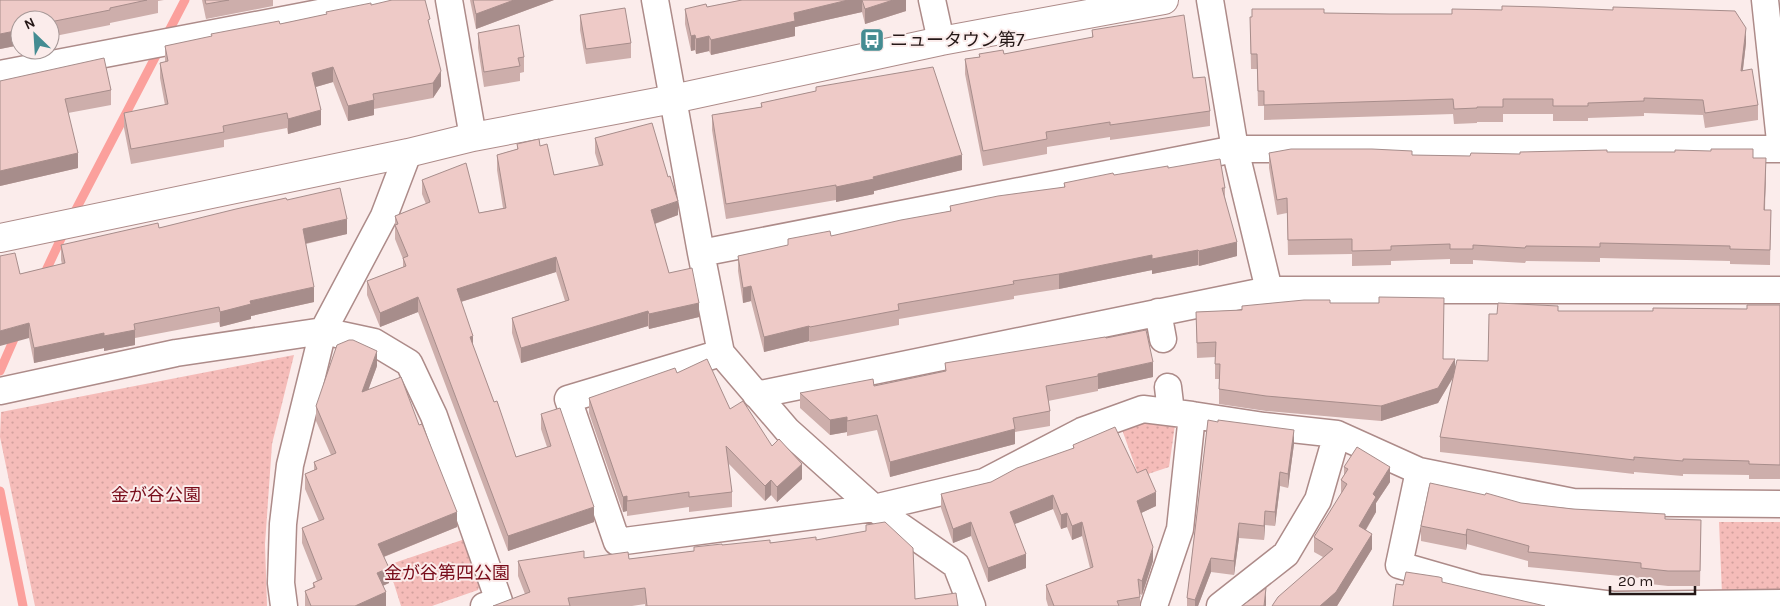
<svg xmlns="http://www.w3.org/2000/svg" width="1780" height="606" font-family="Karla,'Noto Sans JP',sans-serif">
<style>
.grass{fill:url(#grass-dots)}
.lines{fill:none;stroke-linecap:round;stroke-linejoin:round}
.stream{stroke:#fba09c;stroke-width:9}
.minor-casing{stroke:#ad8b89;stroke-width:29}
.tertiary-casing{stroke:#ad8b89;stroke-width:30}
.minor{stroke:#fff;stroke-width:26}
.tertiary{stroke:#fff;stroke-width:28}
.wall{fill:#cdaeab}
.shaded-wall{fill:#a78d8b}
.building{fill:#eecac7;stroke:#a78d8b}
.labels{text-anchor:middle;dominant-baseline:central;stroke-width:4;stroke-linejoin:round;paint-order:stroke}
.poi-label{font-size:18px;fill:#251817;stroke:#fbeceb;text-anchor:start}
.park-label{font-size:18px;fill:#780c1a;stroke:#fbeceb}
</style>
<defs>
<pattern id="grass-dots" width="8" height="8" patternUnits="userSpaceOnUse" patternTransform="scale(1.25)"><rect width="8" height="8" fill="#f5bcb9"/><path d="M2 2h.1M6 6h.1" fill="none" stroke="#d2a19e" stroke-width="1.8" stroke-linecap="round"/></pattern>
</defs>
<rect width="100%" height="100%" fill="#fbeceb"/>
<path class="grass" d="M 294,355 L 272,444 L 265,544 L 267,606 L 35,606 L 0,437 L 1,412 Z
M 1176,418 L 1169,467 L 1139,477 L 1120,424 Z
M 1719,522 L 1780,522 L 1780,594 L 1722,594 Z
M 468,538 L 482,578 L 478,590 L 432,606 L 401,606 L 388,565 Z"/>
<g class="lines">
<path class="stream" d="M 71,219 L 185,0
M 43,277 L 65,230
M 0,371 L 17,332
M 0,491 L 23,606"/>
<defs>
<path id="minor" d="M 449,0 L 473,137
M 655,0 L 701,253 L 721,353 L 787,430 L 874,508 L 956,565 L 972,606
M 932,0 L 941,41
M 1210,0 L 1235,149 L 1269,290
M 1765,0 L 1780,141
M 0,74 L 387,0
M 701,253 L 1235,149 L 1780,149
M 1158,312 L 1163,339
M 721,353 L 568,399 L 617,542 L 874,508 L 984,482 L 1082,431 L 1143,409 L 1192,415 L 1264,426 L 1337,434 L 1419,471 L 1573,502 L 1780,504
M 1168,387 L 1171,412
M 0,391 L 176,353 L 323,331 L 374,342 L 409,363 L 434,416 L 499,601 L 484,606
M 756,395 L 1269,290 L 1780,290
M 1419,471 L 1399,565 L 1479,588 L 1613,605 L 1780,603
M 284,606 L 281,583 L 283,524 L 290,465 L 323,331 L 384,216 L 408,153
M 1154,606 L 1180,529 L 1192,415
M 1220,606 L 1286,554 L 1318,500 L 1337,434"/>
<path id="tertiary" d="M 0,238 L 408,153 L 473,137 L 673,99 L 941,41 L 1164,0"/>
</defs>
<use href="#minor" class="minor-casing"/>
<use href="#tertiary" class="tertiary-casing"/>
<use href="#minor" class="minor"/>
<use href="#tertiary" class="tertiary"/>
</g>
<path class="wall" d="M 0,0 L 164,0 L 158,1 L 158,13 L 110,23 L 110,25 L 50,37 L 50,20 L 20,45 L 0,49 Z
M 202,0 L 273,0 L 273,6 L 206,19 Z
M 470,0 L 554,0 L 476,29 Z
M 742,0 L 906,0 L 906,11 L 865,24 L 862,12 L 795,27 L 795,36 L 711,55 L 709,51 L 696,54 L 695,50 L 691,51 L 685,24 L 685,9 L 707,7 Z
M 371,5 L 430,29 L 441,86 L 433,98 L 374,109 L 374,115 L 348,121 L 333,82 L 316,87 L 321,125 L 288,134 L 287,128 L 224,140 L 224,147 L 131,164 L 124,128 L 124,113 L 165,105 L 160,78 L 160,63 L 165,62 L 165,46 L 280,24 Z
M 1324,13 L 1746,43 L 1743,70 L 1758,105 L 1758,120 L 1705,128 L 1703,115 L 1644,113 L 1644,116 L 1588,118 L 1588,121 L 1553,121 L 1553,114 L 1503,114 L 1503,122 L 1477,122 L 1477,123 L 1454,124 L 1453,114 L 1264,120 L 1264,106 L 1258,106 L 1257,69 L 1251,69 L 1250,17 Z
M 580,15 L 631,43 L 631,58 L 586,64 L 580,30 Z
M 1092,30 L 1193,78 L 1210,111 L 1210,126 L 1110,140 L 1110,137 L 1047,147 L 1047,154 L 983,166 L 965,74 L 965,59 L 979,57 L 979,54 L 1004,54 L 1092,38 Z
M 478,33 L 524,57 L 524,72 L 520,73 L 520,81 L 484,87 L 478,48 Z
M 0,81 L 111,90 L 111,105 L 68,113 L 78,168 L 0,186 Z
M 816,87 L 962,170 L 874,191 L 874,194 L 836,202 L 836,200 L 726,219 L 712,130 L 712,115 L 761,107 L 761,103 L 816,91 Z
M 595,138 L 678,215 L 655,224 L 669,273 L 699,317 L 649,329 L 648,326 L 521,363 L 512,333 L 512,318 L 565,301 L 556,272 L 461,302 L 473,346 L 494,402 L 516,457 L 547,447 L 541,429 L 541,414 L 594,522 L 508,551 L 418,312 L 380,327 L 367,295 L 367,281 L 403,267 L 403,259 L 395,239 L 395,216 L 426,204 L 422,194 L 422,180 L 479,213 L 503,208 L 497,170 L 497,155 L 517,149 L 517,144 L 540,146 L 554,175 L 599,166 L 595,153 Z
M 1607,152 L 1753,158 L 1766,173 L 1765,210 L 1771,210 L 1770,265 L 1730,264 L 1730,261 L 1600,258 L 1600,262 L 1526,261 L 1525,263 L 1473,260 L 1473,264 L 1450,264 L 1450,259 L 1391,261 L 1391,265 L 1352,266 L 1352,254 L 1288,255 L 1287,213 L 1277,215 L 1269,168 L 1269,153 L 1470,156 Z
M 1168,168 L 1225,188 L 1225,197 L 1237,256 L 1199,266 L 1198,265 L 1152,274 L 1152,270 L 1059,289 L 1014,296 L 1014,299 L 899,319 L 899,325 L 810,342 L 809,341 L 764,352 L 751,301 L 743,303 L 738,271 L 738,256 L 950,211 L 950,206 L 1064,187 L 1064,183 Z
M 287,200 L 347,234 L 306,244 L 314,302 L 251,316 L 251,319 L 220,327 L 219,322 L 135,338 L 135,345 L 104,351 L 104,348 L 34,363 L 29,338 L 20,274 L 62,264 L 61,260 L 61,245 L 159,228 Z
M 1330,303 L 1444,359 L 1455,368 L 1488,361 L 1497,314 L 1558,311 L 1653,311 L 1747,309 L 1780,305 L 1780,479 L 1749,479 L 1749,475 L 1683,474 L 1683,476 L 1634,472 L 1634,474 L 1440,452 L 1440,437 L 1453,378 L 1438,403 L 1381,421 L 1266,411 L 1219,404 L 1219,379 L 1215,379 L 1215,357 L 1197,358 L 1196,312 L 1242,310 Z
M 1106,338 L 1153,377 L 1098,389 L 1098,391 L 1048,401 L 1050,411 L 1050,426 L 1015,432 L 1015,444 L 890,477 L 877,430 L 847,436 L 847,432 L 830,435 L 800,408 L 800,393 L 874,386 L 945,372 L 945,363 Z
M 377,366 L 368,390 L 457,527 L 384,557 L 389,583 L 383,586 L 386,606 L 305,606 L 305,591 L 313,587 L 313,583 L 317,581 L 302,543 L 302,528 L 319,521 L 305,489 L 305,474 L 314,470 L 314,462 L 331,455 L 316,421 L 316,406 Z
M 677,373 L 730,409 L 772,446 L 802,479 L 777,502 L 771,495 L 765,501 L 728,463 L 732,492 L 732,507 L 689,512 L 689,507 L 627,516 L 627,511 L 623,512 L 589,413 L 589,398 Z
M 1208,420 L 1294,444 L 1288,488 L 1280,486 L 1275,526 L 1265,525 L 1264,540 L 1239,538 L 1234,575 L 1211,572 L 1198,606 L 1187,606 L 1187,598 Z
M 1073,445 L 1137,473 L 1156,506 L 1141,513 L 1153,561 L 1142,595 L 1140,594 L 1140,606 L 1048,606 L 1046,599 L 1046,585 L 1090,568 L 1082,536 L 1072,540 L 1067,527 L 1061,529 L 1053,509 L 1014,524 L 1026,568 L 988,582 L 971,536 L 953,543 L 941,508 L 941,494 L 991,482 L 1073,449 Z
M 1344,467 L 1390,482 L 1376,503 L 1376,512 L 1366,530 L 1372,549 L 1337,606 L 1272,606 L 1323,557 L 1314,552 L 1314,537 L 1341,494 L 1341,480 L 1344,475 Z
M 1521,503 L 1665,519 L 1701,520 L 1700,586 L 1668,586 L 1641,583 L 1641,578 L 1528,567 L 1528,561 L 1467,544 L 1466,550 L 1421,541 L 1421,526 Z
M 866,525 L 915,599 L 958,606 L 645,606 L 645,604 L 632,606 L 493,606 L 525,594 L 518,576 L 518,561 L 584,558 L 629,559 L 694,551 L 694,547 L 816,540 L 866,532 Z"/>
<path class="shaded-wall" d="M 514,0 L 554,0 L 476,29 L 476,14 Z
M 848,0 L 862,0 L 862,12 L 795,27 L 795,36 L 711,55 L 711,40 L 794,13 Z
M 893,0 L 906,0 L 906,11 L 865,24 L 865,9 Z
M 1746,28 L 1746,43 L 1741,85 L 1741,71 Z
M 20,30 L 20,45 L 0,49 L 0,34 Z
M 695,35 L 695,50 L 691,51 L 691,36 Z
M 709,36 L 709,51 L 696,54 L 696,39 Z
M 333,67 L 333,82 L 312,88 L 312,73 Z
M 441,71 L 441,86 L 433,98 L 433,83 Z
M 374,100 L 374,115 L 348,121 L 348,106 Z
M 321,110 L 321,125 L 288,134 L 288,119 Z
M 78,153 L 78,168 L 0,186 L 0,171 Z
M 962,155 L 962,170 L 874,191 L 874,194 L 836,202 L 836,187 L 873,177 Z
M 1766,158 L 1766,173 L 1764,225 L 1764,210 Z
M 678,201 L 678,215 L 651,225 L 651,210 Z
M 347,219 L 347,234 L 303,244 L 303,229 Z
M 1237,242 L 1237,256 L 1199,266 L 1199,251 Z
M 1198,250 L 1198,265 L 1152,274 L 1152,259 Z
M 1152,255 L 1152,270 L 1059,289 L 1059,274 Z
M 556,257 L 556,272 L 457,303 L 457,289 Z
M 751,286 L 751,301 L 743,303 L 743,288 Z
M 314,287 L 314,302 L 251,316 L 251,319 L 220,327 L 220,312 L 250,301 Z
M 418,297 L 418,312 L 380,327 L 380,313 Z
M 699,303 L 699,317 L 649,329 L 649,314 Z
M 648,311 L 648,326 L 521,363 L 521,348 Z
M 29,323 L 29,338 L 0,346 L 0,331 Z
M 809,326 L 809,341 L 764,352 L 764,337 Z
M 135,330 L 135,345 L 104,351 L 104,336 Z
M 104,333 L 104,348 L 34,363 L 34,348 Z
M 473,336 L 473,350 L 470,337 Z
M 377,351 L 377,366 L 362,407 L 362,392 Z
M 1455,359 L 1455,374 L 1438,403 L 1381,421 L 1381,406 Z
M 1153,362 L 1153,377 L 1098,389 L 1098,374 Z
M 847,417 L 847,432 L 830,435 L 830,420 Z
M 1015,429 L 1015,444 L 890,477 L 890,462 Z
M 1294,430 L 1294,444 L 1288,488 L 1288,474 Z
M 802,464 L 802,479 L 777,502 L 777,487 Z
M 1390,467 L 1390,482 L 1376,503 L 1376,512 L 1359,541 L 1359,526 L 1373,494 Z
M 1280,472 L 1280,486 L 1275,526 L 1275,512 Z
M 771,480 L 771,495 L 765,501 L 765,486 Z
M 1156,492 L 1156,506 L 1137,515 L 1137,501 Z
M 1053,495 L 1053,509 L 1010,526 L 1010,512 Z
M 627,496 L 627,511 L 623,512 L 623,497 Z
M 594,507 L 594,522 L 508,551 L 508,536 Z
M 1265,511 L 1265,525 L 1264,540 L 1264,526 Z
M 457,512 L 457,527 L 378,559 L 378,544 Z
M 1067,513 L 1067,527 L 1061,529 L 1061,515 Z
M 971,522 L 971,536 L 953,543 L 953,529 Z
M 1082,522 L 1082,536 L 1072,540 L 1072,526 Z
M 1239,523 L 1239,538 L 1234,575 L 1234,561 Z
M 1467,529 L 1467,544 L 1466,550 L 1466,535 Z
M 1372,534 L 1372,549 L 1337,606 L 1320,606 Z
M 1153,547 L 1153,561 L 1142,595 L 1142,581 Z
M 1026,554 L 1026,568 L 988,582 L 988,568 Z
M 1211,558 L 1211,572 L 1198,606 L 1195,606 L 1195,600 Z
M 389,568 L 389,583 L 377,588 L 377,573 Z
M 1266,588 L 1266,606 L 1264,606 Z
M 386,592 L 386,606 L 355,606 Z"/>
<path class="building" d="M 0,0 L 147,0 L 110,8 L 110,10 L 50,22 L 50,20 L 20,20 L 20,30 L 0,34 Z
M 205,0 L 229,0 L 206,4 Z
M 392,0 L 425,0 L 430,19 L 428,20 L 441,71 L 433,83 L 373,94 L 374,100 L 348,106 L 333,67 L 312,73 L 321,110 L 288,119 L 287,113 L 223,126 L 224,132 L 131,149 L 124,113 L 168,104 L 160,63 L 168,61 L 165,46 L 212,36 L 211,34 L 279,21 L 280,24 L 327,14 L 326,12 L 371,3 L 371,5 Z
M 473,0 L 514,0 L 476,14 Z
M 742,0 L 848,0 L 794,13 L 795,21 L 711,40 L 709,36 L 696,39 L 695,35 L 691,36 L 685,9 L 706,4 L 707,7 Z
M 862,0 L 893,0 L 865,9 Z
M 1502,6 L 1544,7 L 1613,10 L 1613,7 L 1735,11 L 1746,28 L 1741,71 L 1752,69 L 1758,105 L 1705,113 L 1703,100 L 1644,98 L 1644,101 L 1588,103 L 1588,106 L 1553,106 L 1553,99 L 1503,99 L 1503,107 L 1477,107 L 1477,108 L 1454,109 L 1453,99 L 1264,105 L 1264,91 L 1258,91 L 1257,54 L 1251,54 L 1250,17 L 1252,17 L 1252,9 L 1324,9 L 1324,13 L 1390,14 L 1452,14 L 1452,9 L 1502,10 Z
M 625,8 L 631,43 L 586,49 L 580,15 Z
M 1184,15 L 1193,78 L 1205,77 L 1210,111 L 1110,125 L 1110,122 L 1046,132 L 1047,139 L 983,151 L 965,59 L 980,57 L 979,54 L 1003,50 L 1004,54 L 1093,37 L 1092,30 Z
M 519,25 L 524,57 L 518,58 L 520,66 L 484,72 L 478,33 Z
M 104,58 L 111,90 L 65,99 L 78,153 L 0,171 L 0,81 Z
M 933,67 L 962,155 L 873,177 L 874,179 L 836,187 L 836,185 L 726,204 L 712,115 L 762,107 L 761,103 L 816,91 L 816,87 Z
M 652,123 L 668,177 L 670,176 L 678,201 L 651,210 L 669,273 L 692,268 L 699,303 L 649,314 L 648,311 L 521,348 L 512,318 L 569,300 L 556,257 L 457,289 L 473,336 L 470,337 L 494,402 L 497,401 L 516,457 L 551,446 L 541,414 L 560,408 L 594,507 L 508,536 L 418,297 L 380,313 L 367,281 L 406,266 L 403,258 L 408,256 L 395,225 L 398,224 L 395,216 L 430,202 L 422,180 L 466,163 L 479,213 L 506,208 L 497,155 L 518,149 L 517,144 L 539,139 L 540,146 L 547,144 L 554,175 L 603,165 L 595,138 Z
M 1291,149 L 1372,149 L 1412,151 L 1412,155 L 1470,156 L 1471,153 L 1520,154 L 1520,152 L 1607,150 L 1607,152 L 1675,152 L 1675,150 L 1711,151 L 1711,149 L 1753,149 L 1753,158 L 1766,158 L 1764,210 L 1771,210 L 1770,250 L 1730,249 L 1730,246 L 1600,243 L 1600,247 L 1526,246 L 1525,248 L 1473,245 L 1473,249 L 1450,249 L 1450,244 L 1391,246 L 1391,250 L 1352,251 L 1352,239 L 1288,240 L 1287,198 L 1277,200 L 1269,153 Z
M 1220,159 L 1225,188 L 1222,188 L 1237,242 L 1199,251 L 1198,250 L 1152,259 L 1152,255 L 1059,274 L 1013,281 L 1014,284 L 898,304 L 899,310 L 810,327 L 809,326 L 764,337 L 751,286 L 743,288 L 738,256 L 788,245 L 788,239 L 830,231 L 831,236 L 901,220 L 951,211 L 950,206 L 998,196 L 1065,187 L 1064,183 L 1113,173 L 1114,175 L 1168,166 L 1168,168 Z
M 340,188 L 347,219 L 303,229 L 314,287 L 250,301 L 251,304 L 220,312 L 219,307 L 134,324 L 135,330 L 104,336 L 104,333 L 34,348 L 29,323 L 0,331 L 0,256 L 15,253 L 20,274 L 65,263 L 61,245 L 158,223 L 159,228 L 236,209 L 286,198 L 287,200 Z
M 1379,297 L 1444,298 L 1443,359 L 1455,359 L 1438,388 L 1381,406 L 1266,396 L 1219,389 L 1220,364 L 1215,364 L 1216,342 L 1197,343 L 1196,312 L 1242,310 L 1242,306 L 1304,300 L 1330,300 L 1330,303 L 1379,303 Z
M 1498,303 L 1558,306 L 1558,311 L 1653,311 L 1653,308 L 1747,309 L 1747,305 L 1780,305 L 1780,465 L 1749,464 L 1749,461 L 1683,459 L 1683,461 L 1634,457 L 1634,460 L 1440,437 L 1457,360 L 1488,361 L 1489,314 L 1497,314 Z
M 1146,330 L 1153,362 L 1098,374 L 1098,376 L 1046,386 L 1050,411 L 1013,418 L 1015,429 L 890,462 L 877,415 L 847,421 L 847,417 L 830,420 L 800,393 L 873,379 L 874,386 L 946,371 L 945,363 L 1105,337 L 1106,338 Z
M 349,340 L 353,340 L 377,351 L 362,392 L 401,377 L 419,425 L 422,424 L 457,512 L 378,544 L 389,568 L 377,573 L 386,592 L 355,606 L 311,606 L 305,591 L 315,587 L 313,583 L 322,579 L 302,528 L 324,519 L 305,474 L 317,469 L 314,462 L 336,453 L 316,406 L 337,345 Z
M 707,359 L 730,409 L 743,401 L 772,446 L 779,439 L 802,464 L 777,487 L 771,480 L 765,486 L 726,446 L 732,492 L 689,497 L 689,492 L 627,501 L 627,496 L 623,497 L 589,398 L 675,368 L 677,373 Z
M 1208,420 L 1218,422 L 1218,420 L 1294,430 L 1288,474 L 1280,472 L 1275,512 L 1265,511 L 1264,526 L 1239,523 L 1234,561 L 1211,558 L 1195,600 L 1187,598 Z
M 1115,427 L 1137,473 L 1146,469 L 1156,492 L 1137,501 L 1153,547 L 1142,581 L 1138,579 L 1140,597 L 1117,601 L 1119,606 L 1054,606 L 1046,585 L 1093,567 L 1082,522 L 1072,526 L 1067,513 L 1061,515 L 1053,495 L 1010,512 L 1026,554 L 988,568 L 971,522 L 953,529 L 941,494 L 991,482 L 1017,468 L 1074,448 L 1073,445 Z
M 1357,447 L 1390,467 L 1373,494 L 1376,497 L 1359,526 L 1372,534 L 1336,592 L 1320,606 L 1272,606 L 1278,597 L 1333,549 L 1314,537 L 1347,484 L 1341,480 L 1348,469 L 1344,467 Z
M 1430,483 L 1485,495 L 1486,493 L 1521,503 L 1573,509 L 1665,514 L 1665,519 L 1701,520 L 1700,571 L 1668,571 L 1641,568 L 1641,563 L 1528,552 L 1529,546 L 1467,529 L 1466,535 L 1421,526 Z
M 885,522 L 913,548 L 915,599 L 956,593 L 958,606 L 647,606 L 645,588 L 568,598 L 570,606 L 493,606 L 530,592 L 518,561 L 584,551 L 584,558 L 628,552 L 629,559 L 694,551 L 694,547 L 722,544 L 722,545 L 770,540 L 770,543 L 816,537 L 816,540 L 866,531 L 866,525 Z
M 1406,572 L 1439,577 L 1442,578 L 1442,582 L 1545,606 L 1393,606 L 1396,584 L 1403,585 Z
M 1266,588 L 1264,606 L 1242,606 Z"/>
<defs>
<symbol id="bus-square" viewBox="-11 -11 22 22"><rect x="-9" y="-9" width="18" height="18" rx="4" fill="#448c92" stroke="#fbeceb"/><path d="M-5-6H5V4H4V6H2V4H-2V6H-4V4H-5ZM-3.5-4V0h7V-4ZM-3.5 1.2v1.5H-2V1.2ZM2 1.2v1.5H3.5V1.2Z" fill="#fff"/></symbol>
</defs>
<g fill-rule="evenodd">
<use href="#bus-square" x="858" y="26" width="28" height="28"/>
</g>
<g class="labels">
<g class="poi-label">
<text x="890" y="40">ニュータウン第7</text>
</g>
<g class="park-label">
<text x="156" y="495">金が谷公園</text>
<text x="447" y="573">金が谷第四公園</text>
</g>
</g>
<g transform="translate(35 35) rotate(335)"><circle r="24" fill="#fbeceb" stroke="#a59796"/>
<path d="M0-4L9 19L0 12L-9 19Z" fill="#448c92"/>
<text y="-8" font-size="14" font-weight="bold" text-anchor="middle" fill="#251817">N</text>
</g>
<path d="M1610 586v8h85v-8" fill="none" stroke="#251817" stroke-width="2.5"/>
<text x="1618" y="586" font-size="15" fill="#251817" stroke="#fbeceb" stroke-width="4" paint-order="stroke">20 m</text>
</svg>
